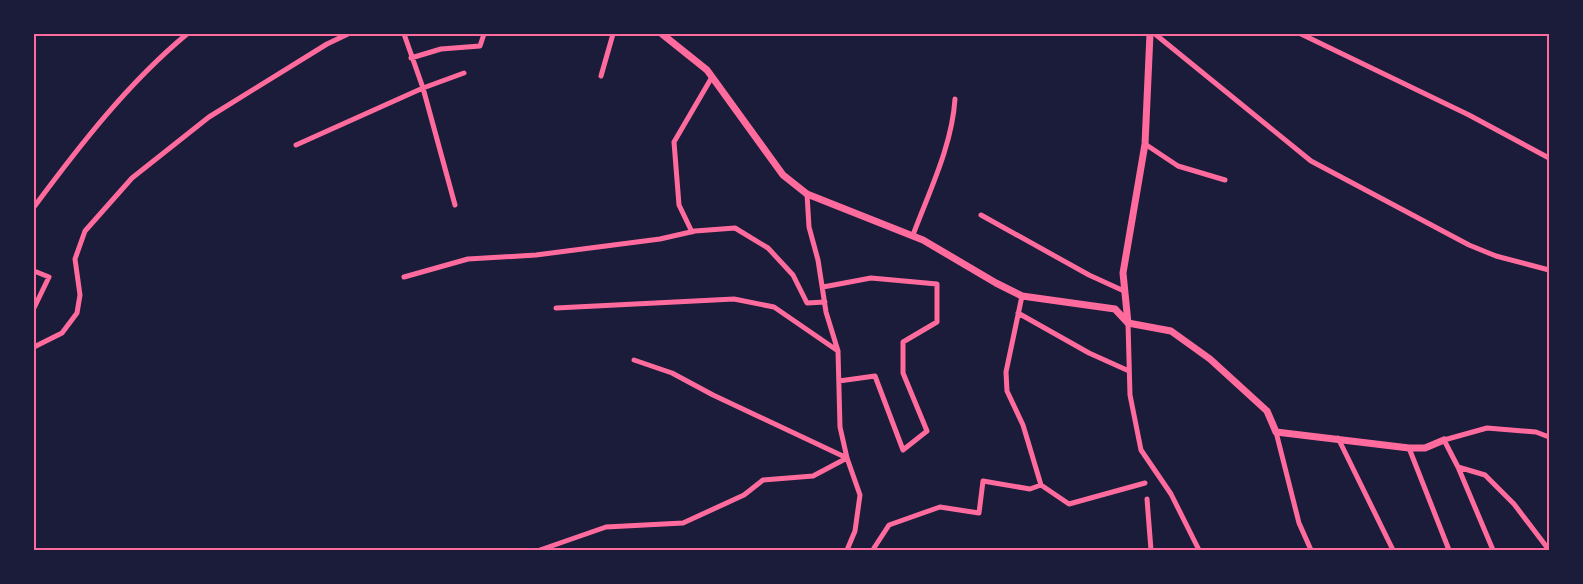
<svg xmlns="http://www.w3.org/2000/svg" width="1583" height="584" font-family="Helvetica,sans-serif">
<style>
.lines{fill:none;stroke-linecap:round;stroke-linejoin:round}
.minor{stroke:#ff6b9d;stroke-width:5}
.tertiary{stroke:#ff6b9d;stroke-width:7}
.neatline{fill:none;stroke:#ff6b9d;stroke-width:2}
</style>
<rect width="100%" height="100%" fill="#1b1b3a"/>
<g class="lines">
<path class="minor" d="M 404,34 L 423,88 L 455,205
M 1155,34 L 1311,161 L 1469,245 L 1496,256 L 1549,270
M 1301,34 L 1469,115 L 1549,158
M 411,58 L 441,49 L 480,46 L 484,34
M 601,76 L 613,34
M 1145,144 L 1178,166 L 1225,180
M 296,145 L 423,88 L 464,73
M 807,194 L 809,227 L 818,260 L 826,312 L 838,351 L 840,427 L 847,458 L 860,495 L 855,531 L 847,550
M 34,207 C 80,145 128,83 187,34
M 981,215 L 1089,275 L 1124,291
M 692,232 L 679,205 L 674,142 L 712,77
M 913,235 C 929,192 952,146 955,99
M 34,271 L 49,277 L 34,308
M 404,277 L 468,259 L 536,255 L 660,239 L 695,231 L 735,228 L 768,248 L 793,275 L 807,303 L 825,302
M 823,287 L 871,278 L 937,284 L 937,322 L 903,342 L 903,373 L 927,431 L 903,450 L 875,376 L 839,381
M 1022,296 L 1006,372 L 1007,391 L 1023,425 L 1041,485 L 1069,504 L 1145,483
M 556,308 L 734,299 L 774,307 L 838,351
M 1018,313 L 1089,353 L 1129,371
M 1128,323 L 1130,395 L 1141,450 L 1171,494 L 1199,550
M 34,347 L 62,333 L 77,313 L 80,295 L 75,259 L 85,231 L 132,178 L 209,117 L 327,44 L 348,34
M 634,360 L 672,373 L 713,395 L 847,458
M 1276,432 L 1299,523 L 1311,550
M 1338,438 L 1393,550
M 1409,448 L 1449,550
M 1458,467 L 1485,475 L 1514,504 L 1549,550
M 1147,499 L 1151,550
M 540,550 L 606,527 L 683,523 L 744,495 L 763,480 L 813,476 L 847,458
M 876,550 L 874,548 L 889,525 L 940,507 L 979,513 L 983,481 L 1030,489 L 1041,485
M 1493,550 L 1458,467 L 1444,440 L 1487,428 L 1536,432 L 1549,437"/>
<path class="tertiary" d="M 662,34 L 707,70 L 783,175 L 807,194 L 923,240 L 996,283 L 1022,296 L 1115,309 L 1128,323 L 1171,331 L 1210,359 L 1267,411 L 1276,432 L 1409,448 L 1425,448 L 1444,440
M 1128,323 L 1123,273 L 1145,144 L 1150,34"/>
</g>
<rect width="1583" height="584" fill="none" stroke="#1b1b3a" stroke-width="70"/>
<rect x="35" y="35" width="1513" height="514" class="neatline"/>
</svg>
